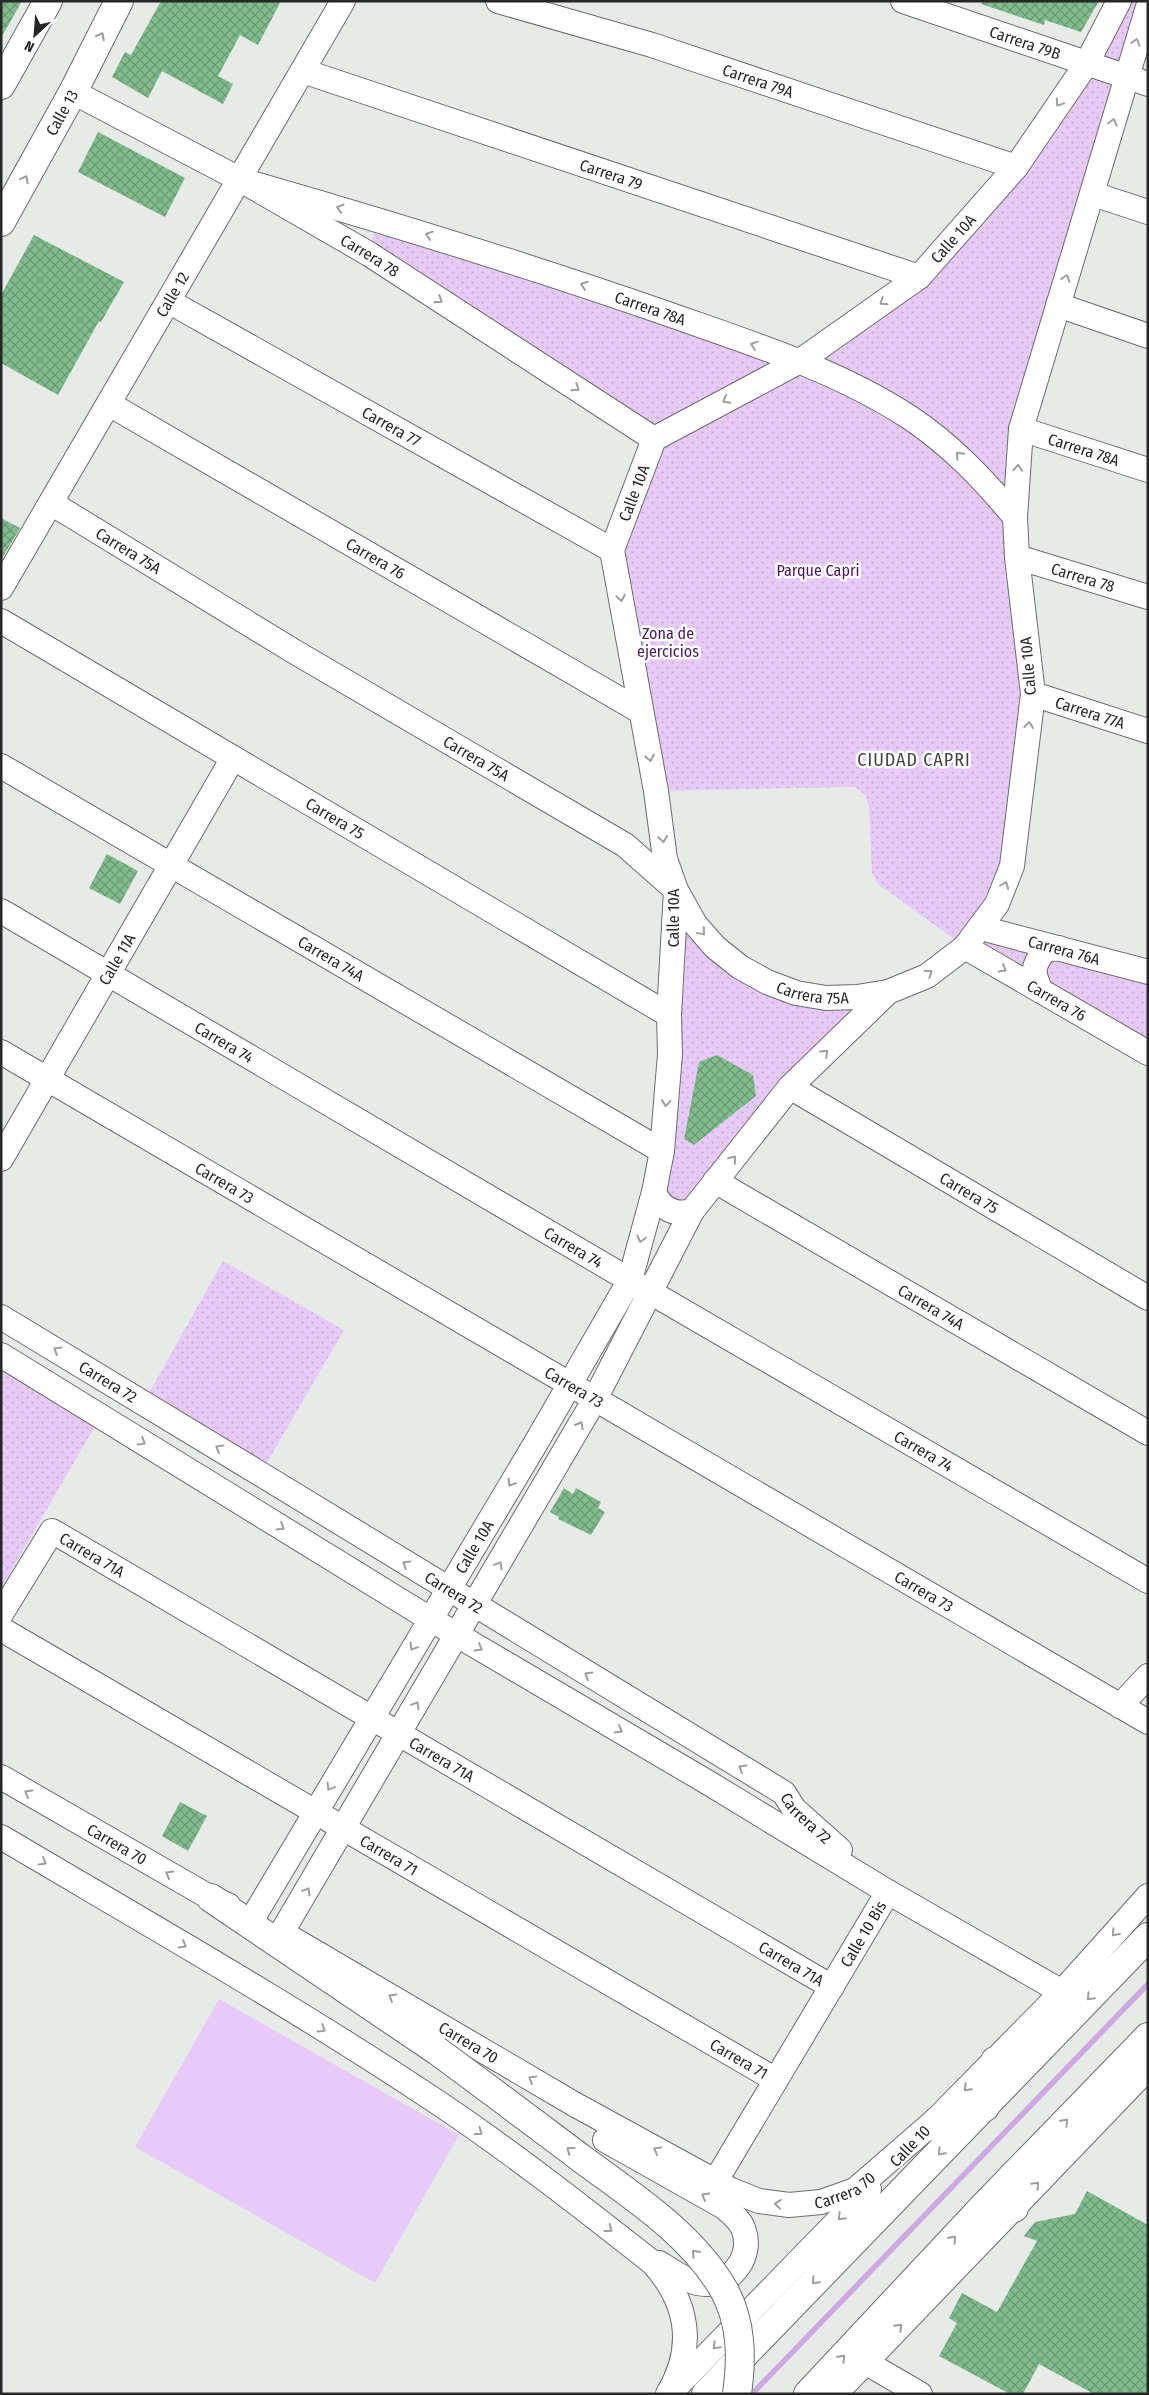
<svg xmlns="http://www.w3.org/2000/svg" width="1149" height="2395" font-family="'Fira Sans Condensed',sans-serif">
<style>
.grass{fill:#e7caf7}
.park{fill:url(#park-dots);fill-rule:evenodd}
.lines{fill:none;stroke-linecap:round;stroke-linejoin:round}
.stream{stroke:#cea8e3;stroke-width:5.5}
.building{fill:url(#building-cross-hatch)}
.minor-casing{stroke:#6a6d6a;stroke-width:26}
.major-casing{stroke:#6a6d6a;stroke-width:30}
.minor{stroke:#fff;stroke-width:24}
.major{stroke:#fff;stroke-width:28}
.major-bridge-casing{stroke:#6a6d6a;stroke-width:30;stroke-linecap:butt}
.major-bridge{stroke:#fff;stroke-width:28}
.oneway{stroke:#9d9e9d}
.labels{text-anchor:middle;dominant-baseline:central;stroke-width:5;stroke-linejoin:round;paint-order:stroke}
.street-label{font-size:16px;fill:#262726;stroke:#fff}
.park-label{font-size:16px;fill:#49195e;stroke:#fff}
.neighbourhood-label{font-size:18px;letter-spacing:1px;fill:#414441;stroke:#fff}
</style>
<defs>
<pattern id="park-dots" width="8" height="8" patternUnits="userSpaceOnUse" patternTransform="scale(1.25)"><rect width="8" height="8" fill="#e7caf7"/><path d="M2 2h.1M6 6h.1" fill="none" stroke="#c6aed4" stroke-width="1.8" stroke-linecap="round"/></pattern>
<pattern id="building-cross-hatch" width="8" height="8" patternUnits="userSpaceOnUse" patternTransform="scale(1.25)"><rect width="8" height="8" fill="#81bc8c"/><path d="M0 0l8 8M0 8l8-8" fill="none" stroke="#699972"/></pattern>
</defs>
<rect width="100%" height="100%" fill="#e7ebe7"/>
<path class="grass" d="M 219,1999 L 459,2135 L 375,2283 L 135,2147 Z"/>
<path class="park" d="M 1119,1 L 1148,1 L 1021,429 L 1033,694 L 1017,829 L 981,927 L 1148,972 L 1148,1053 L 965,947 L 878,884 L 872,873 L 869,807 L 866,796 L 855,787 L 656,791 L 612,550 L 654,439 L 369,246 L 375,232 L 800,361 L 919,277 L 1016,167 Z
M 676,890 L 695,924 L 767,982 L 888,992 L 692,1211 L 666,1208 L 662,1151 ZM 717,1055 L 753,1075 L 756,1096 L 694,1145 L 684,1139 L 699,1062 Z
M 223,1261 L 344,1330 L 261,1473 L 144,1402 Z
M 1,1355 L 101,1416 L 1,1588 Z"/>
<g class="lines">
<path class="stream" d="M 752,2394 L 1148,1984"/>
</g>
<path class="building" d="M 1,1 L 22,1 L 1,38 Z
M 161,1 L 281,1 L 258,45 L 240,35 L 218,76 L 233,84 L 223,104 L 162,71 L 148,98 L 112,77 L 125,52 L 131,55 Z
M 982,1 L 1099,1 L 1081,32 L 1045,20 L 1044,25 L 981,4 Z
M 98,132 L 185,178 L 165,217 L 78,172 Z
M 34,235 L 124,282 L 101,322 L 99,321 L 58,395 L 1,363 L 1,295 Z
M 1,518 L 20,528 L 1,560 Z
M 107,854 L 138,871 L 120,904 L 89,888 Z
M 717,1055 L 753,1075 L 756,1096 L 694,1145 L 684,1139 L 699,1062 Z
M 564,1488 L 573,1494 L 576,1488 L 601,1502 L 598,1508 L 605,1512 L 591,1535 L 558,1519 L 559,1517 L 550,1512 Z
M 180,1802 L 207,1816 L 188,1851 L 162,1836 Z
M 1087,2191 L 1148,2225 L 1148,2394 L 1094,2394 L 1039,2364 L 1023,2394 L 1010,2394 L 939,2356 L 957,2323 L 949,2318 L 962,2293 L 997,2312 L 1037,2241 L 1024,2236 L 1035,2222 L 1075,2214 Z"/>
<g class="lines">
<defs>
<g id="minor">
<path id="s1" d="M 498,1 L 652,45 L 1016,167"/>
<path id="s2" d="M 903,1 L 1148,84"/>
<path id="s3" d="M 303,71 L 919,277"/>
<path id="s4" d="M 73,92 L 241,180 L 369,254 L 654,439"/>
<path id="s5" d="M 241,180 C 384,221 527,265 668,314 C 750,343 835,369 909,417 C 951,445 983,479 1015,517"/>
<path d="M 1093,194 L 1148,212"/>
<path id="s6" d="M 170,302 L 612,550"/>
<path d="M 1058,305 L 1148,336"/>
<path id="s7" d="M 109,404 L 640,711"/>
<path id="s8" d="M 1021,429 L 1148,470"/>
<path id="s9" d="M 51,503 L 295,652 L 625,845 L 676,890 L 695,924 L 715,947 L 740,967 L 767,982 L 796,993 L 826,998 L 857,997 L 888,992"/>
<path id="s10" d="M 1017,557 L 1148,597"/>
<path id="s11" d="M 1,588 L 343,1"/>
<path id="s12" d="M 1,621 L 669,1015"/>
<path id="s13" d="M 1033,694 L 1148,731"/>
<path id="s14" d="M 1,766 L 662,1151"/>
<path id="s15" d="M 1,911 L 650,1292 L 1148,1581"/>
<path id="s16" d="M 981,928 L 1148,972"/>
<path id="s17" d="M 965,947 L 1148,1053"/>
<path d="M 1041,991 C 1032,972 1032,966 1045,950 L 1059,948"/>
<path id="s18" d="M 1,1052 L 1148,1722"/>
<path id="s19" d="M 790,1087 L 1148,1298"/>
<path id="s20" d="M 1,1159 L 233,758"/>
<path id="s21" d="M 715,1181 L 1148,1433"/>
<path d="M 654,1192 C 661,1209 675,1216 692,1211"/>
<path id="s22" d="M 1,1317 C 263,1474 522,1635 784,1793 L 794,1809 L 840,1850"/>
<path d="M 1,1355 L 430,1619 L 707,1782 L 888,1892 L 1062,1992"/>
<path id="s23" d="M 1,1614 L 52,1531 L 832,1987"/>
<path id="s24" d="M 1,1629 L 776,2080"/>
<path d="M 1120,1706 L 1148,1676"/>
<path id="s25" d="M 1,1777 L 211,1898 L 228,1905"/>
<path d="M 1,1837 C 148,1924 298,2009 440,2104 C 513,2153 583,2208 653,2263 C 688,2302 696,2347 668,2394"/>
<path id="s26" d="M 254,1916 L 537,1441 L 630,1280 L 654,1192 L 662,1151 L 670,1054 L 669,1015 L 676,890 L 665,859 L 656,791 L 612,550 L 654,439 L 800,361 L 919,277 L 1016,167 L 1087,63 L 1119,1"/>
<path d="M 282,1932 L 595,1399 L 692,1211 L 790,1087 L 888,992 L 927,976 L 965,947 L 997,904 L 1012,866 L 1033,694 L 1017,557 L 1015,517 L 1021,429 L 1148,7"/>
<path id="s27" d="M 291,1938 L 574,2104 L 731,2190 L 759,2201 L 789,2205 L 821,2202 L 855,2190 L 938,2118"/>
<path d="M 927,2129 L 1062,1992 L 1148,1896"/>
<path d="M 605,2140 L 724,2207 C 732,2214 741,2220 744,2231 C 752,2255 734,2282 708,2284 C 691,2285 674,2272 659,2263"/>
<path id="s28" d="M 715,2182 L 888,1892"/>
<path d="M 865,2362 L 920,2394"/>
<path d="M 676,2387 L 869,2189"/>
<path d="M 835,2394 L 1148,2068"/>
</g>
<g id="major">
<path d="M 1,85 L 48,1"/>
<path id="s29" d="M 1,222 L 73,92 L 119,1"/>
<path d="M 211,1898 L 436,2050"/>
<path d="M 985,2107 L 995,2061 L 1032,2057"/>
<path d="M 984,2206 L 1014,2208 L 1012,2177"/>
<path d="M 706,2394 L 1148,1937"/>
<path d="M 808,2394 L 984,2206 L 1148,2037"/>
</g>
</defs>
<use href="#minor" class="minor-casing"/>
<use href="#major" class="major-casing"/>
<use href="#minor" class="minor"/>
<use href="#major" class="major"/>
<defs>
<path id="major-bridge" d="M 436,2050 C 485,2086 534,2123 582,2159 C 632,2196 692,2234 724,2290 C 742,2323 742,2358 737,2394"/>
</defs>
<use href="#major-bridge" class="major-bridge-casing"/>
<use href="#major-bridge" class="major-bridge"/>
</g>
<defs><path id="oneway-chevron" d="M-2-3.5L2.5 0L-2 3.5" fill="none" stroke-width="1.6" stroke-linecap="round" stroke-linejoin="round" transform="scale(1.25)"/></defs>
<g class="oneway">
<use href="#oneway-chevron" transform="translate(101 36) rotate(-63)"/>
<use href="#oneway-chevron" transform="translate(1136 42) rotate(-72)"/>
<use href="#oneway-chevron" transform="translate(1059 103) rotate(124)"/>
<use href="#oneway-chevron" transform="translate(1113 122) rotate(-75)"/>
<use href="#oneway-chevron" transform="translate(25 179) rotate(-61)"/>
<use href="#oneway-chevron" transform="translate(340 208) rotate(-164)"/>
<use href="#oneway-chevron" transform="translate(429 235) rotate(-162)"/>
<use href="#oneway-chevron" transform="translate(1066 278) rotate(-72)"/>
<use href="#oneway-chevron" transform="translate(584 285) rotate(-161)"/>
<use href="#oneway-chevron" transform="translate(439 300) rotate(33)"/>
<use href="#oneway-chevron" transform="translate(883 302) rotate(145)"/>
<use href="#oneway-chevron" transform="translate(754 345) rotate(-161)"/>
<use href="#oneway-chevron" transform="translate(576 388) rotate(33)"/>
<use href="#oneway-chevron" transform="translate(726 400) rotate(152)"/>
<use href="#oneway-chevron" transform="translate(959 455) rotate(-134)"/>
<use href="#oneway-chevron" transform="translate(1018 468) rotate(-86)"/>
<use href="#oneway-chevron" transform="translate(621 598) rotate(80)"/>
<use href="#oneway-chevron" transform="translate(1029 725) rotate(-83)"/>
<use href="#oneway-chevron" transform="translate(650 758) rotate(79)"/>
<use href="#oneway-chevron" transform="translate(663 839) rotate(82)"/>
<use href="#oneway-chevron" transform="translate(1005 885) rotate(-69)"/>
<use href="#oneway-chevron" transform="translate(702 932) rotate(50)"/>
<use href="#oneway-chevron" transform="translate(1003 969) rotate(30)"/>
<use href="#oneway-chevron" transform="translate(929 973) rotate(-33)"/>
<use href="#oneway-chevron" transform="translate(825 1053) rotate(-44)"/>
<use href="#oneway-chevron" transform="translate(666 1103) rotate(95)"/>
<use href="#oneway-chevron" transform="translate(733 1159) rotate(-51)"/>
<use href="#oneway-chevron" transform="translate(641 1239) rotate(105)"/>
<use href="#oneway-chevron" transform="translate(57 1350) rotate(-149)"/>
<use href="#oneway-chevron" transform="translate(580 1425) rotate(-60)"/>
<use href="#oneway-chevron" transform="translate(142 1442) rotate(32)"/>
<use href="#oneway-chevron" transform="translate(219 1448) rotate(-149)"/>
<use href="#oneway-chevron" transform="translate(511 1483) rotate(122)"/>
<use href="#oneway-chevron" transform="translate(281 1527) rotate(32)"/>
<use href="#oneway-chevron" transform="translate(406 1564) rotate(-148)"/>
<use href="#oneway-chevron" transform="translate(499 1565) rotate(-59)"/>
<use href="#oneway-chevron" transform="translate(413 1647) rotate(121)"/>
<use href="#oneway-chevron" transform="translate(479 1648) rotate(30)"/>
<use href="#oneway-chevron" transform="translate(588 1675) rotate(-149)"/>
<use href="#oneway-chevron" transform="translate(416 1705) rotate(-59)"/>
<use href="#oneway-chevron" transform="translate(619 1730) rotate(30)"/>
<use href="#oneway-chevron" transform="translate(742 1768) rotate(-149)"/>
<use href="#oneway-chevron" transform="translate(330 1787) rotate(121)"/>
<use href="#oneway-chevron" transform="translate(28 1793) rotate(-150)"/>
<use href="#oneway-chevron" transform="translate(43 1862) rotate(31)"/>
<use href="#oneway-chevron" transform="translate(169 1874) rotate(-150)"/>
<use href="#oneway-chevron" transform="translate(307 1891) rotate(-59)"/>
<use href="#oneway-chevron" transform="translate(1115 1933) rotate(132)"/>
<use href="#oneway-chevron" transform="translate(183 1945) rotate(31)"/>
<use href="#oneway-chevron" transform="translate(392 1997) rotate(-150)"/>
<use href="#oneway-chevron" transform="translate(1090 1997) rotate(134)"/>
<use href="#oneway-chevron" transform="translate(322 2029) rotate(32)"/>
<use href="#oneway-chevron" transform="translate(532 2079) rotate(-150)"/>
<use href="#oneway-chevron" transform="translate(967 2088) rotate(135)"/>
<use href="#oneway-chevron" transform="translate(1065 2122) rotate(-46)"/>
<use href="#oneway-chevron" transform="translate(479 2132) rotate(35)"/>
<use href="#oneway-chevron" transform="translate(570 2150) rotate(-143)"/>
<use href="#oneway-chevron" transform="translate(657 2150) rotate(-151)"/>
<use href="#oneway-chevron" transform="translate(941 2152) rotate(134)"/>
<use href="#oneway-chevron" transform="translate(1036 2185) rotate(-47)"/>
<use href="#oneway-chevron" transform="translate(705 2196) rotate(-150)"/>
<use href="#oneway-chevron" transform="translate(778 2204) rotate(-174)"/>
<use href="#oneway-chevron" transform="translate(841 2217) rotate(134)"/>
<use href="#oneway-chevron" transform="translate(609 2229) rotate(37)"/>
<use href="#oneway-chevron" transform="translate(953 2239) rotate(-47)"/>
<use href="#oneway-chevron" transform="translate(695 2253) rotate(-132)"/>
<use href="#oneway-chevron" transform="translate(815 2281) rotate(134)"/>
<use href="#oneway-chevron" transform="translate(899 2327) rotate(-46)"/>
<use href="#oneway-chevron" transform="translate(716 2346) rotate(134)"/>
<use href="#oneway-chevron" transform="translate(842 2358) rotate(-47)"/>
</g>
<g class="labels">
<g class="street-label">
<text stroke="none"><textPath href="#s2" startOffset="129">Carrera 79B</textPath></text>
<text stroke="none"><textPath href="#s1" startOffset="272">Carrera 79A</textPath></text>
<text stroke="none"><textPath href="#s29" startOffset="125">Calle 13</textPath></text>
<text stroke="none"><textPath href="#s3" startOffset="325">Carrera 79</textPath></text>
<text stroke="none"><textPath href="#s26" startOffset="1961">Calle 10A</textPath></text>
<text stroke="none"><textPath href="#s4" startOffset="339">Carrera 78</textPath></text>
<text stroke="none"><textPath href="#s11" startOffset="340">Calle 12</textPath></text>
<text stroke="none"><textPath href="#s5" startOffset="429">Carrera 78A</textPath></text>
<text stroke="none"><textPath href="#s6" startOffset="254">Carrera 77</textPath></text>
<text stroke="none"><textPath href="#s8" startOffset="66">Carrera 78A</textPath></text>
<text stroke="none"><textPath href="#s26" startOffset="1541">Calle 10A</textPath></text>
<text stroke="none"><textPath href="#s9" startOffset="91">Carrera 75A</textPath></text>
<text stroke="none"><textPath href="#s7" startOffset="308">Carrera 76</textPath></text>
<text stroke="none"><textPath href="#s10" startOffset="69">Carrera 78</textPath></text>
<text transform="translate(1028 666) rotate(-95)">Calle 10A</text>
<text stroke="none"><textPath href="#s13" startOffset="60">Carrera 77A</textPath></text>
<text stroke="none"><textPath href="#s9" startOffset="496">Carrera 75A</textPath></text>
<text stroke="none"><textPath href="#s12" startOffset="388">Carrera 75</textPath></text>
<text transform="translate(673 918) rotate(-90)">Calle 10A</text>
<text stroke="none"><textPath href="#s16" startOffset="86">Carrera 76A</textPath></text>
<text stroke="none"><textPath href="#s20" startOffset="231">Calle 11A</textPath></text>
<text stroke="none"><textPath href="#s14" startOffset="382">Carrera 74A</textPath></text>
<text stroke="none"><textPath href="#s9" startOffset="916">Carrera 75A</textPath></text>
<text stroke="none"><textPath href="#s17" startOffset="106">Carrera 76</textPath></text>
<text stroke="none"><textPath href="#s15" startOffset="259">Carrera 74</textPath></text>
<text stroke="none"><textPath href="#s18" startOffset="259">Carrera 73</textPath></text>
<text stroke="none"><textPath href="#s19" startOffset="208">Carrera 75</textPath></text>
<text stroke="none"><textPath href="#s15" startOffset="664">Carrera 74</textPath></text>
<text stroke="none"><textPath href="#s21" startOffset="250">Carrera 74A</textPath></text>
<text stroke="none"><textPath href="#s22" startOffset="125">Carrera 72</textPath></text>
<text stroke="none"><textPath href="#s18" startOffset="664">Carrera 73</textPath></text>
<text stroke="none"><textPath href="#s15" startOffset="1069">Carrera 74</textPath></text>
<text stroke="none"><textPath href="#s26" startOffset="430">Calle 10A</textPath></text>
<text stroke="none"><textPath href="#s23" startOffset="144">Carrera 71A</textPath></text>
<text stroke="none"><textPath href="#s18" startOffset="1069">Carrera 73</textPath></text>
<text stroke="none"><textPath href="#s22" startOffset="530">Carrera 72</textPath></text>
<text stroke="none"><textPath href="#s23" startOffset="549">Carrera 71A</textPath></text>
<text stroke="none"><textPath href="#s22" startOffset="950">Carrera 72</textPath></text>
<text stroke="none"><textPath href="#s25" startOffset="134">Carrera 70</textPath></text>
<text stroke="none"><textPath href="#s24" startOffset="449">Carrera 71</textPath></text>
<text stroke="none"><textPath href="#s28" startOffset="289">Calle 10 Bis</textPath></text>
<text stroke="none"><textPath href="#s23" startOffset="954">Carrera 71A</textPath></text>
<text stroke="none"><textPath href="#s27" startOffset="206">Carrera 70</textPath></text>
<text stroke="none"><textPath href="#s24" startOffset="854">Carrera 71</textPath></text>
<text transform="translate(910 2146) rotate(-46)">Calle 10</text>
<text stroke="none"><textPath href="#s27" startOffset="626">Carrera 70</textPath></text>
</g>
<g class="park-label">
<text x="818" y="570">Parque Capri</text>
<text x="668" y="633">Zona de<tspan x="668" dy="18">ejercicios</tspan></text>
</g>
<g class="neighbourhood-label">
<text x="914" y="760">CIUDAD CAPRI</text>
</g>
</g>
<rect width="1149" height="2395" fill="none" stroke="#262726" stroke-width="5"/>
<g transform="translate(35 35) rotate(206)" stroke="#ffffff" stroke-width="4" paint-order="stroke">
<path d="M0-4L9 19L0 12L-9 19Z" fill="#262726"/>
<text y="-8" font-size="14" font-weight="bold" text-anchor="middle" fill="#262726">N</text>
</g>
</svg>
